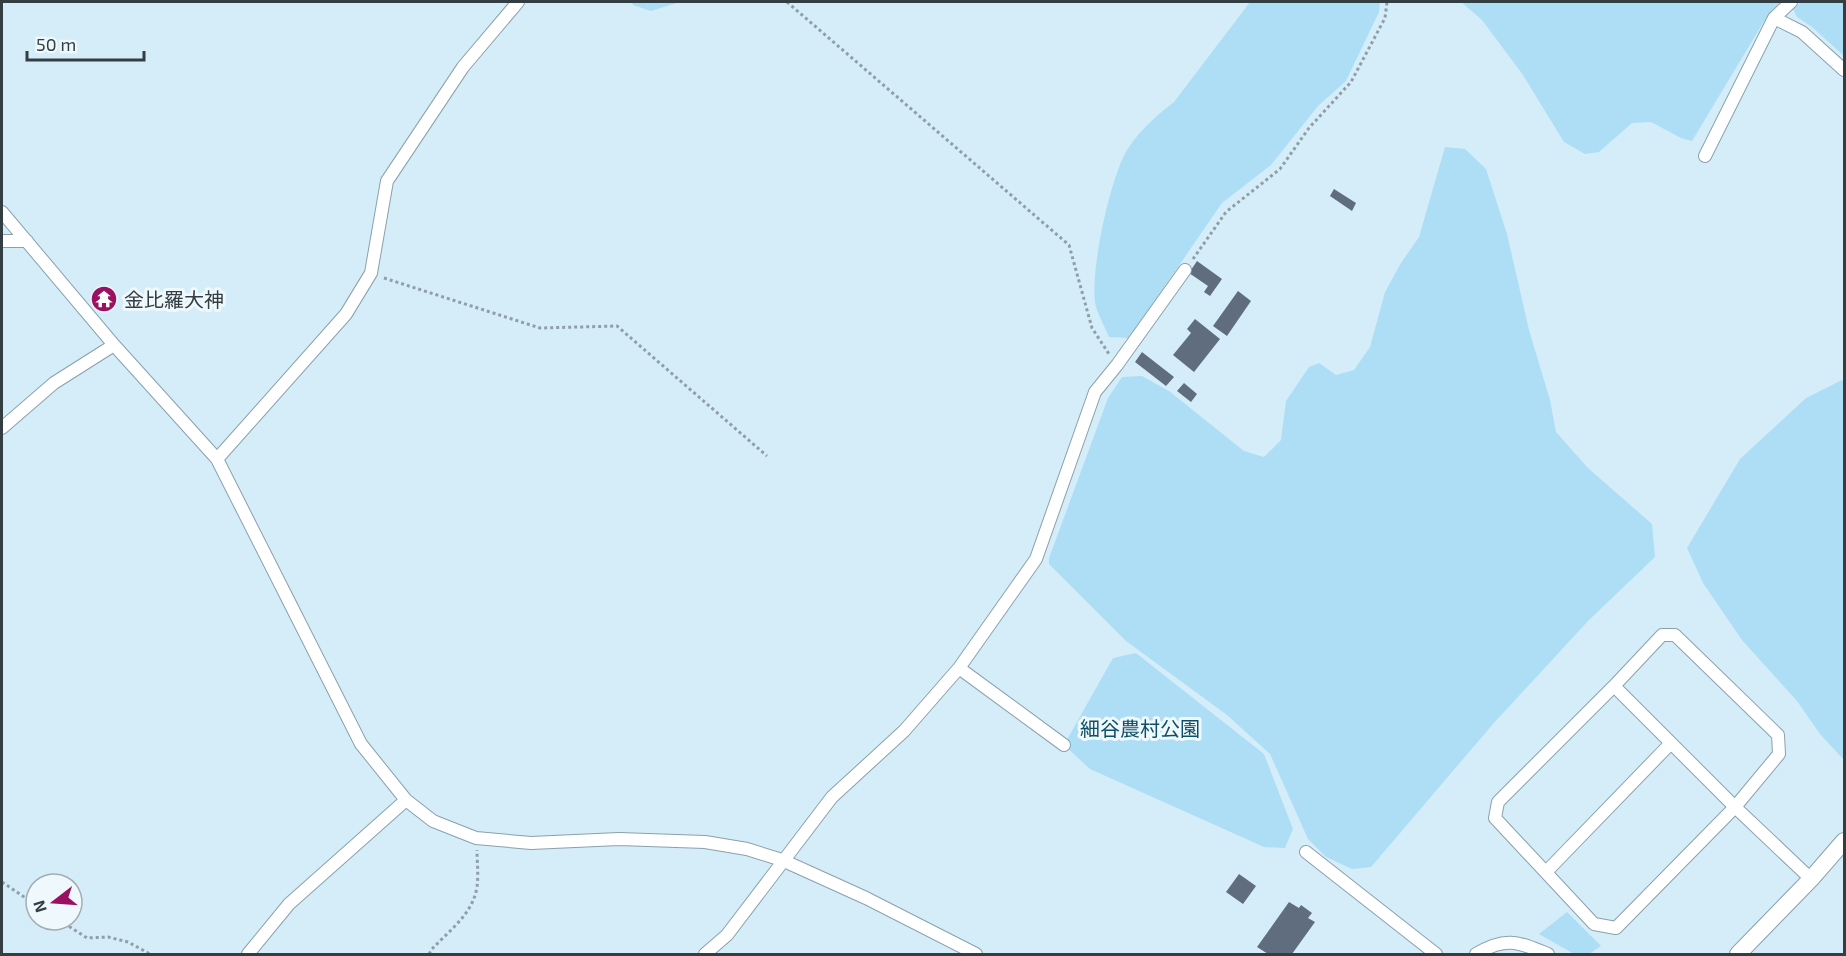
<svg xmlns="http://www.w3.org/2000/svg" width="1846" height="956" font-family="'Exo 2','Noto Sans JP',sans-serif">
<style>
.green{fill:#addef6}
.building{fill:#606d7e}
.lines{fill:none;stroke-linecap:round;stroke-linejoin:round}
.street-casing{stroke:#8aa1ac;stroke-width:14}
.secondary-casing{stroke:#8aa1ac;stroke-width:18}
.path{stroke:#8e9fa8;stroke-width:3;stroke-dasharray:3 3;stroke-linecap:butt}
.street{stroke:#fff;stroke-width:12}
.secondary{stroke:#fff;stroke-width:16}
.labels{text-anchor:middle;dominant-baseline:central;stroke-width:6;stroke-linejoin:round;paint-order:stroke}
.poi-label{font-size:20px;fill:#343e42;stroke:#eef8fd;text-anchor:start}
.park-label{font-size:20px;fill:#0f5068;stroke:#eef8fd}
</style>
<rect width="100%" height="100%" fill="#d5edf9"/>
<path class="green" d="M 632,2 L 680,2 L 651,11 L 633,5 Z
M 1250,2 L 1380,2 L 1379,12 L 1346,81 L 1318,106 L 1271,165 L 1222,203 L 1129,338 L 1109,337 C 1105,327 1099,317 1096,307 C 1088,278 1111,172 1129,147 C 1140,130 1158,114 1174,102 Z
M 1461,2 L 1782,2 L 1766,18 L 1692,141 L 1681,138 L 1651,122 L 1632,123 L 1599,152 L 1585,154 L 1564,142 L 1523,75 L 1482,20 Z
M 1801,2 L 1844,2 L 1844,56 L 1812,27 L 1797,17 L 1793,9 Z
M 1445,147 L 1465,149 L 1486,169 L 1507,234 L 1529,330 L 1550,400 L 1556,432 L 1588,468 L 1652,524 L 1655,557 L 1588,621 L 1493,724 L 1371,867 L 1352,869 L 1326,857 L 1308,839 L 1270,754 L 1227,715 L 1126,641 L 1049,564 L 1049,558 L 1108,398 L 1122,377 L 1142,376 L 1169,391 L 1244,451 L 1264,457 L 1281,440 L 1286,401 L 1309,367 L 1319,363 L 1336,375 L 1354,370 L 1370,347 L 1385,292 L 1401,263 L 1419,237 Z
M 1842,380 L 1844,381 L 1844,760 L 1820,734 L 1797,701 L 1742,640 L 1703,583 L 1687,548 L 1740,459 L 1806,398 Z
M 1136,653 L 1264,754 L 1293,829 L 1285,848 L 1264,847 L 1090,769 L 1064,745 L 1113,658 Z
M 1567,912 L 1601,946 L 1589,954 L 1574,954 L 1539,934 Z"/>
<path class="building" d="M 1334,189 L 1356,203 L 1352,211 L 1330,196 Z
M 1197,261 L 1222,279 L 1210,296 L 1204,292 L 1208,286 L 1189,273 Z
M 1238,291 L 1251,301 L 1227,336 L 1213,326 Z
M 1195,319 L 1220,339 L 1194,372 L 1173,355 L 1191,333 L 1187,329 Z
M 1142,352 L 1174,377 L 1166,386 L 1135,362 Z
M 1184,383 L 1197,394 L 1191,402 L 1177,391 Z
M 1239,874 L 1256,886 L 1243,904 L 1226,892 Z
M 1289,902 L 1299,908 L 1301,905 L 1312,913 L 1308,918 L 1315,922 L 1292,954 L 1268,954 L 1257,947 Z"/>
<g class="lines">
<defs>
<path id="street" d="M 1774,18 L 1802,32 L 1844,70
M 1705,156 L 1774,18 L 1791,2
M 2,212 L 114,345 L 217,459 L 361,744 L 406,800 L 433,821 L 476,838 L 531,843 L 619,839 L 705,842 L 747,849 L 782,860 L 866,898 L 976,954
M 2,241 L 27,241
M 2,428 L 54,383 L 114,345
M 217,459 L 346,314 L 371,273 L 387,181 L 463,67 L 518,2
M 1662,635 L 1675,635 L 1778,735 L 1779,754 L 1735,807 L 1616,928 L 1594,924 L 1495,818 L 1498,802 L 1614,686 Z
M 959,668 L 1064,745
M 1614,686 L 1735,807 L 1811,879
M 1306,852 L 1436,954
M 1546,872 L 1671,743
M 248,954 L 289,904 L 406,800
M 705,954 L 727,935 L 832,797 L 904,731 L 959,668 L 1012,593 L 1036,559 L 1095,392 L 1117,365 L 1185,270
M 1476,954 C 1506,936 1518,942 1548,954"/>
<path id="secondary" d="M 1738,954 L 1811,879 L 1844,841"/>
</defs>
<use href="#street" class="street-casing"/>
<use href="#secondary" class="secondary-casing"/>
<path class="path" d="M 787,2 L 1069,245 L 1092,328 L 1109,354
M 1193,259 L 1226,212 L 1280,169 L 1309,128 L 1351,82 L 1385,18 L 1387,2
M 384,278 L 540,328 L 617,326 L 767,456
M 2,882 L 36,905
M 59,920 L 87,938 L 108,937 L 128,942 L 150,954
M 429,954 L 432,949 C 446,934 467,918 474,898 C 480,884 477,865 477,850"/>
<use href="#street" class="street"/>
<use href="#secondary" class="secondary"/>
</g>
<defs>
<symbol id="temple-disc" viewBox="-11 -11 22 22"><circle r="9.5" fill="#9b1060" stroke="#eef8fd"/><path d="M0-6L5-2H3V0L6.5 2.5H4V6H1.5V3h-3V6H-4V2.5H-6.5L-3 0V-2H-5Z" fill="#fff"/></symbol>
</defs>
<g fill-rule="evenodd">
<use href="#temple-disc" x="89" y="284" width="30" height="30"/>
</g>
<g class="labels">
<g class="poi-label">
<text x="124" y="299">金比羅大神</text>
</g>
<g class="park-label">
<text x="1140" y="728">細谷農村公園</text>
</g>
</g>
<rect width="1846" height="956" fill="none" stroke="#343e42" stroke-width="6"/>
<g transform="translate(54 902) rotate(253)"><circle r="28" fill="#eef8fd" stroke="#a4aeb2" stroke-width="1.5"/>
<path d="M0-4.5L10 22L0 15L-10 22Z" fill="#9b1060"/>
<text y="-9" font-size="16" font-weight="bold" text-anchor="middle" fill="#343e42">N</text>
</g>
<path d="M27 51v9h117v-9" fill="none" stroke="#343e42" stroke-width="3"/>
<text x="36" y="51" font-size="18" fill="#343e42" stroke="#eef8fd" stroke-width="4.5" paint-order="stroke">50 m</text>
</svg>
